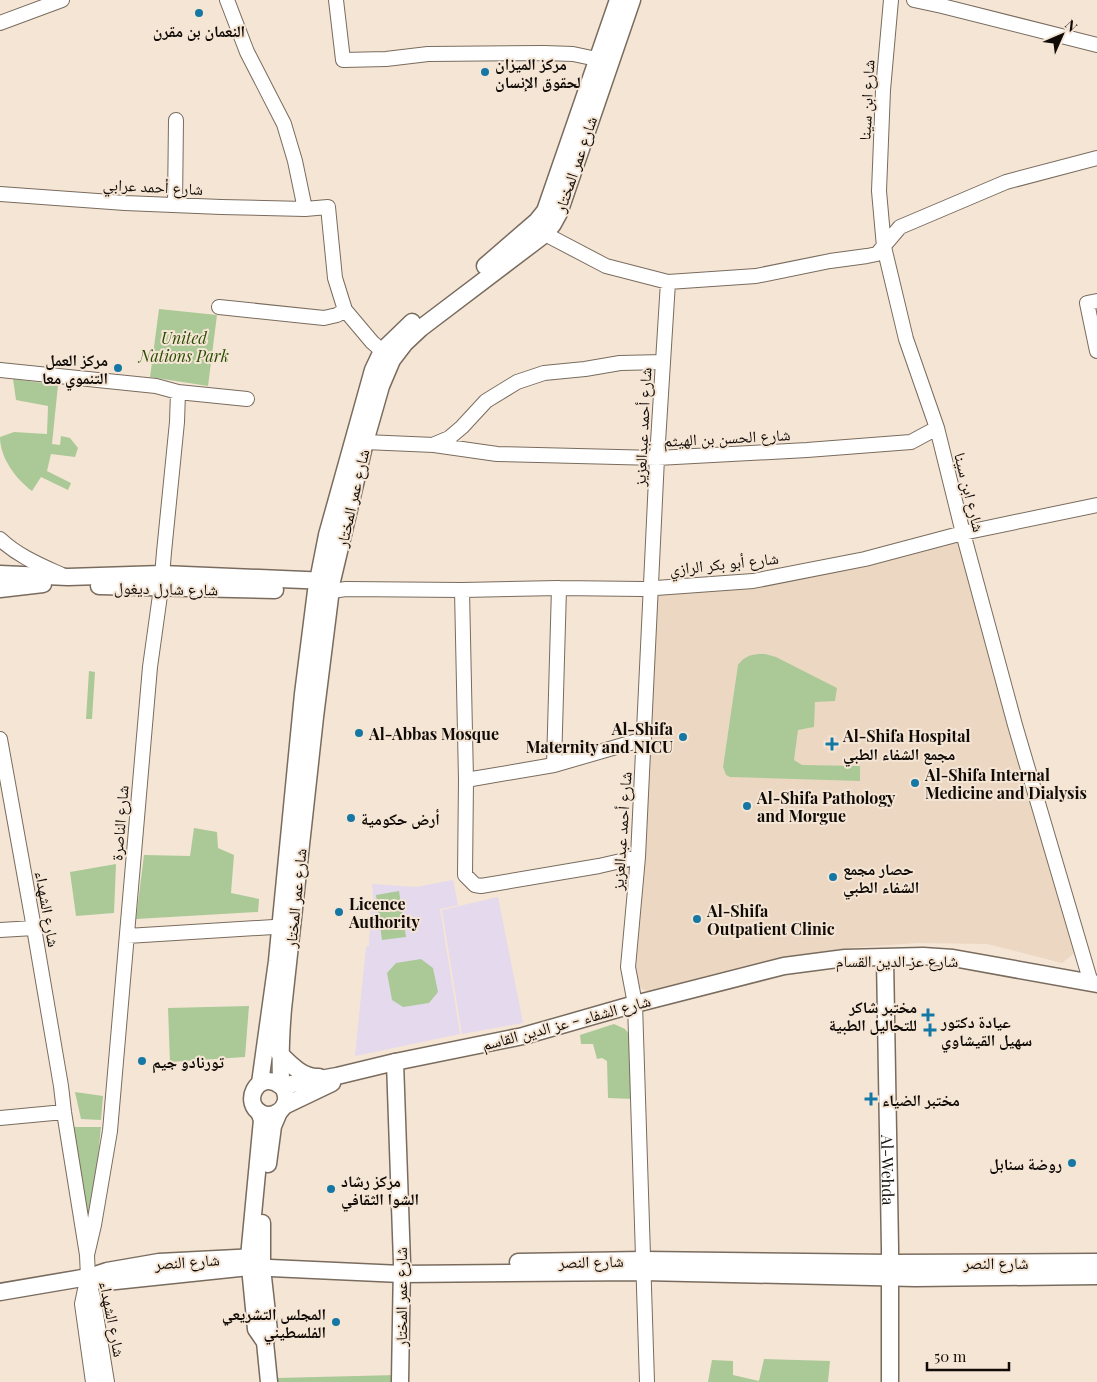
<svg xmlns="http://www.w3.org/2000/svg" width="1097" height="1382" font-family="'Playfair Display','Noto Naskh Arabic',serif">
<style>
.built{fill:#ecd8c2}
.education{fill:#e5d9ed}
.green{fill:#abc997}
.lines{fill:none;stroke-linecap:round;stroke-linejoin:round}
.minor-casing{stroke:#796c5e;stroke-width:16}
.major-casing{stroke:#796c5e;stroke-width:19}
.minor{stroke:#fff;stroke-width:14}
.major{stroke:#fff;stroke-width:16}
.poi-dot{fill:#1578a4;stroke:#f5e5d5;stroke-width:2}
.labels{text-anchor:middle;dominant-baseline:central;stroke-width:4;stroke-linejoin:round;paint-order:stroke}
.poi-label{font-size:16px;font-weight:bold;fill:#100b06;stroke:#f5e5d5;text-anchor:start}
.street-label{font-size:16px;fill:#100b06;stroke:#f5e5d5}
.park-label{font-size:16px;font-style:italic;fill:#294c02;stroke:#f5e5d5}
</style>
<rect width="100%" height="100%" fill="#f5e5d5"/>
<path class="built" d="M 952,540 L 961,545 L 1077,951 L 1062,963 L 987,944 L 917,943 L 848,948 L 826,951 L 647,991 L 639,987 L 631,962 L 657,592 Z"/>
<path class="education" d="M 453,880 L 458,905 L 440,909 L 460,1034 L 355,1056 L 366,947 L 369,946 L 371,905 L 374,905 L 372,884 L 416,887 Z
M 498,897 L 523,1023 L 462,1034 L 442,910 Z"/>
<path class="green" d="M 159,309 L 217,315 L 208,386 L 150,377 Z
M 13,379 L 58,385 L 52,444 L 60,445 L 61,436 L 70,438 L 78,448 L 75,457 L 51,454 L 47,471 L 71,483 L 68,490 L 41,477 L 32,491 C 16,479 0,458 0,437 L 14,432 L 47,434 L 48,406 L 16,400 Z
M 759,654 L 765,654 L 776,657 L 837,688 L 835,701 L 815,702 L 814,727 L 798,730 L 794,760 L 802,765 L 860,766 L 860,781 L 730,777 L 726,775 L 723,767 L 738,665 C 744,657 749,655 759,654 Z
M 89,671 L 95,672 L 92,719 L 86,719 Z
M 194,828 L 217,832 L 218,848 L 234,855 L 231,893 L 259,899 L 258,912 L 136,919 L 144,855 L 190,856 Z
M 116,864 L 114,913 L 76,916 L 70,872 Z
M 399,891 L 406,937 L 382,940 L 376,895 Z
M 421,959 L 433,968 L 438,992 L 429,1003 L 403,1007 L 392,1000 L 387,973 L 396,963 Z
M 249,1006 L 245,1057 L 170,1062 L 168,1008 Z
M 614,1024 L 625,1029 L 632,1038 L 634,1099 L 608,1098 L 607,1061 L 602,1058 L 597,1059 L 593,1044 L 581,1044 L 580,1035 Z
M 75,1092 L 103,1096 L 101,1120 L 81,1119 Z
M 71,1127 L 101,1127 L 91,1226 L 88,1227 Z
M 764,1359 L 830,1361 L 828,1382 L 708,1382 L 712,1360 L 733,1361 L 733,1375 L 759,1381 Z
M 396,1375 L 396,1382 L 277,1382 L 277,1378 Z"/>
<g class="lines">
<defs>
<path id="minor" d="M 227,0 L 247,52 L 284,124 L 295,161 L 305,209 L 328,207 L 335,278 L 345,310 L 372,342 L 389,357
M 336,0 L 343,60 L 386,59 L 428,54 L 544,53 L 573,54 L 606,61
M 891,0 L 883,90 L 879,191 L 884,247 L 906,339 L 937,428 L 963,533 L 1015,725 L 1091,983
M 914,0 L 942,6 L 1097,45
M 0,23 L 62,0
M 0,194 L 125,203 L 221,207 L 305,209
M 175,205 L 176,120
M 545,234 L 606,266 L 668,282 L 756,276 L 830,261 L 867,256 L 877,254 L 900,227 L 966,199 L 1006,182 L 1097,158
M 1097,301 L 1087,303 L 1097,351
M 219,307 L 324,318 L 337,315 L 345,310
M 0,370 L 156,386 L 178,392 L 247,399
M 365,442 L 434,445 L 497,454 L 657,458 L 807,450 L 911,442 L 937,428
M 435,444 L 449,438 L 462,427 L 486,401 L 517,382 L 544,373 L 585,369 L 620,363 L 663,362
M 0,539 C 18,556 40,565 62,575
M 559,588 L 554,765 L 466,780 L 465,875 L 475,885 L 481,886 L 599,866 L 638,857
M 462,590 L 466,780
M 332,591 L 346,589 L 462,590 L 559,588 L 642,589 L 753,581 L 865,559 L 963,533 L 1097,505
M 0,739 L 34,928 L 61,1086 L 64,1112 L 87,1255 L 88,1277 L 94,1302 L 107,1382
M 554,765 L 644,739
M 0,930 L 34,928
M 127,936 L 289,926
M 0,1118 L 64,1112
M 87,1255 L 94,1225 L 110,1131 L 150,667 L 161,588 L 164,552 L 177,422 L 178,392
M 87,1280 L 82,1304 L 93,1382
M 647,1382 L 635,1004 L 628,967 L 638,857 L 657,458 L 668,282"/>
<g id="major">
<path d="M 485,266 L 537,221 L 545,211 L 618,0"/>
<path d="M 0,574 L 68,577 L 162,574 L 328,581"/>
<path d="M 99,586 L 275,590"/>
<path d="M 0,589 L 43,584"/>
<path id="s1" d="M 885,958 L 890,1248 L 890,1382"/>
<path d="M 279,1053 C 290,1064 303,1078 319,1077"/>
<path d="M 395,1062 L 402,1263 L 400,1382"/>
<path d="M 260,1083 L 277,961 L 303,694 L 316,591 L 327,535 L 373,370 L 382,351 L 412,322"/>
<path d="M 281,1086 C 257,1068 240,1105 263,1114 C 266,1115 271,1115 274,1114 C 280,1112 285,1107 286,1100 C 287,1093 282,1087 281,1078 C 280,1055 281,1033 283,1009 L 315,717 L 332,581 L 365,442 L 381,386 L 392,360 L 405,343 L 421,328 L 545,234 L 553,224 L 559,213 L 632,0"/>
<path d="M 281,1086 L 337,1076 L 395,1062 L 523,1036 L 635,1004 L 784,966 L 845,958 L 923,956 L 953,958 L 1097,984"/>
<path d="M 284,1106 L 332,1083"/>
<path d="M 259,1112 L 262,1120 L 249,1257 L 256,1329 L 265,1342 L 269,1382"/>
<path d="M 268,1164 L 273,1126 L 279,1112"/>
<path d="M 262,1223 L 262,1268 L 269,1331 L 265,1342"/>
<path d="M 518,1262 L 644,1260 L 890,1263 L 1097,1262"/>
<path d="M 95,1275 L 107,1271 L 159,1262 L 256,1257"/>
<path d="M 0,1292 L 88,1277 L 106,1282 L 249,1267 L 401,1274 L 644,1272 L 915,1278 L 1097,1276"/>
</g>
</defs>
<use href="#minor" class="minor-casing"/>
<use href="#major" class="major-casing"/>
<use href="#minor" class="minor"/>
<use href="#major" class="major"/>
</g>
<g class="poi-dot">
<circle cx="199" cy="13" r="5"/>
<circle cx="485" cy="72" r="5"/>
<circle cx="118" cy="368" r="5"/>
<circle cx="359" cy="733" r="5"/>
<circle cx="683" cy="737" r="5"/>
<path d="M829.5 736.5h5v5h5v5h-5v5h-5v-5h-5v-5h5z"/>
<circle cx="915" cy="783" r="5"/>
<circle cx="747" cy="806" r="5"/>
<circle cx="351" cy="818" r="5"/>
<circle cx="833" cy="877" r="5"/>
<circle cx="339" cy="912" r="5"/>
<circle cx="697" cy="919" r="5"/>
<path d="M925.5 1007.5h5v5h5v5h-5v5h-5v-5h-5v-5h5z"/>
<path d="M927.5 1022.5h5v5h5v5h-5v5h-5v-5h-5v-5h5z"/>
<circle cx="142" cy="1061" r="5"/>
<path d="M868.5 1091.5h5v5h5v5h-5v5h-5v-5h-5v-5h5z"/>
<circle cx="1072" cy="1163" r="5"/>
<circle cx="331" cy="1189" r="5"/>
<circle cx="336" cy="1322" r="5"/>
</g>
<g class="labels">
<g class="poi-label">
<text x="199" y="30" text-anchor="middle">النعمان بن مقرن</text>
<text x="495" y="63">مركز الميزان<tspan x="495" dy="18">لحقوق الإنسان</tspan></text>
<text x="108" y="359" text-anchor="end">مركز العمل<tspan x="108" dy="18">التنموي معا</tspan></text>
<text x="673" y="728" text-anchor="end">Al-Shifa<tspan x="673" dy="18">Maternity and NICU</tspan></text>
<text x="369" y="733">Al-Abbas Mosque</text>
<text x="843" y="735">Al-Shifa Hospital<tspan x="843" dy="18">مجمع الشفاء الطبي</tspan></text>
<text x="925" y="774">Al-Shifa Internal<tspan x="925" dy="18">Medicine and Dialysis</tspan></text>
<text x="757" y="797">Al-Shifa Pathology<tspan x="757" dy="18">and Morgue</tspan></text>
<text x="361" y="818">أرض حكومية</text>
<text x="843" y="868">حصار مجمع<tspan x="843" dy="18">الشفاء الطبي</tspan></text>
<text x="349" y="903">Licence<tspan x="349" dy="18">Authority</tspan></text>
<text x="707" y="910">Al-Shifa<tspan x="707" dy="18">Outpatient Clinic</tspan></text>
<text x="917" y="1006" text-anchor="end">مختبر شاكر<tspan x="917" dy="18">للتحاليل الطبية</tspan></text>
<text x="941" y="1021">عيادة دكتور<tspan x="941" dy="18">سهيل القيشاوي</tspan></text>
<text x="152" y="1061">تورنادو جيم</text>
<text x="882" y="1099">مختبر الضياء</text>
<text x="1062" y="1163" text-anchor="end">روضة سنابل</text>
<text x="341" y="1180">مركز رشاد<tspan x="341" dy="18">الشوا الثقافي</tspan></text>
<text x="326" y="1313" text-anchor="end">المجلس التشريعي<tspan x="326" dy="18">الفلسطيني</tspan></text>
</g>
<g class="street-label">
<text transform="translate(866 100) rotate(-87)">شارع ابن سينا</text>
<text transform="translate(575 164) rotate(-71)">شارع عمر المختار</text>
<text transform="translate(153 186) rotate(3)">شارع أحمد عرابي</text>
<text transform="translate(642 427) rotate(-87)">شارع أحمد عبدالعزيز</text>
<text transform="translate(727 437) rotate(-3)">شارع الحسن بن الهيثم</text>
<text transform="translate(970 492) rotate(76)">شارع ابن سينا</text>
<text transform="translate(352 498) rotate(-77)">شارع عمر المختار</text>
<text transform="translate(724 563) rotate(-6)">شارع أبو بكر الرازي</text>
<text transform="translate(166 588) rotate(1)">شارع شارل ديغول</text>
<text transform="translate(119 823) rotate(-85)">شارع الناصرة</text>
<text transform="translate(621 831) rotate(-86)">شارع أحمد عبدالعزيز</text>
<text transform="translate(295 898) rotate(-84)">شارع عمر المختار</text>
<text transform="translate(48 909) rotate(80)">شارع الشهداء</text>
<text x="897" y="960">شارع عز الدين القسام</text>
<text transform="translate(566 1022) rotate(-15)">شارع الشفاء - عز الدين القاسم</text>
<text stroke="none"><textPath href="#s1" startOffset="212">Al-Wehda</textPath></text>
<text transform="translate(187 1261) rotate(-4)">شارع النصر</text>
<text transform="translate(591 1261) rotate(-1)">شارع النصر</text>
<text x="996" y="1262">شارع النصر</text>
<text transform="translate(400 1297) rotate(-90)">شارع عمر المختار</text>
<text transform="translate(113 1319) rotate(79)">شارع الشهداء</text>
</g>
<g class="park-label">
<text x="184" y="337">United<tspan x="184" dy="18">Nations Park</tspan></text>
</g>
</g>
<g transform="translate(1062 35) rotate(45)" stroke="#f5e5d5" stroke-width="4" paint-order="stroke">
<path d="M0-4L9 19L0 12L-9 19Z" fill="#100b06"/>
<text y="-8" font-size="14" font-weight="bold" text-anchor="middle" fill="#100b06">N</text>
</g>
<path d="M927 1362v8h82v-8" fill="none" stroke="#100b06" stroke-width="2.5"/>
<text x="934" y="1362" font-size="15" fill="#100b06" stroke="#f5e5d5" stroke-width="4" paint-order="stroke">50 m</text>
</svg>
